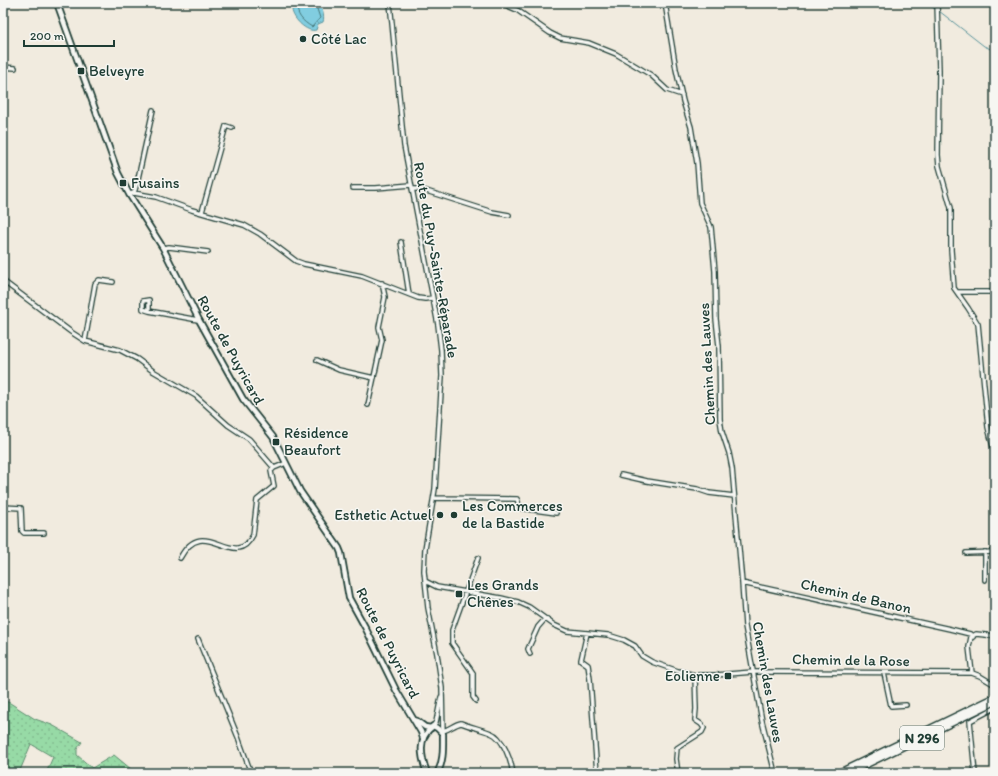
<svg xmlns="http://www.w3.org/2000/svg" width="998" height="776" font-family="Itim,sans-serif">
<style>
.grass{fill:url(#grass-dots);stroke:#5b8c6d}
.water{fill:#81cde0;stroke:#5a939b}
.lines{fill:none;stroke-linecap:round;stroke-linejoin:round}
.shore{stroke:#467779;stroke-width:1}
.stream{stroke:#5a939b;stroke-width:1}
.minor-casing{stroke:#1f3d34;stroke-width:6}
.major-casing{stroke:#1f3d34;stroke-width:8}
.highway-casing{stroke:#1f3d34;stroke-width:8}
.minor{stroke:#f6f6f2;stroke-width:3.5}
.major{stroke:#f6f6f2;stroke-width:4.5}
.highway{stroke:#f6f6f2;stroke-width:5}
.poi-dot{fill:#1f3d34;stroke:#f6f6f2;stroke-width:1.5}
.labels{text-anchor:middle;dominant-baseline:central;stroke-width:3;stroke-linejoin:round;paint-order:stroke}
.shield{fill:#f6f6f2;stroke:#60746d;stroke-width:1}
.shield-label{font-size:14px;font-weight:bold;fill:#1f3d34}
.poi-label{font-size:15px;fill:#1f3d34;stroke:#f6f6f2;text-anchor:start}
.street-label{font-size:15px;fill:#1f3d34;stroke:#f6f6f2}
</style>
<defs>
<pattern id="grass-dots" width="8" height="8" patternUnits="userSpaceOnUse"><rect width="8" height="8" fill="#97daa6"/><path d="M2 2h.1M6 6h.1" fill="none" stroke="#82bc90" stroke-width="1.8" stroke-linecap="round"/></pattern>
</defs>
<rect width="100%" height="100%" fill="#f1ebdf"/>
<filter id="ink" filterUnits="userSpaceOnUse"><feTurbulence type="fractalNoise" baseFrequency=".025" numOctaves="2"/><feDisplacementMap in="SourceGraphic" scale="8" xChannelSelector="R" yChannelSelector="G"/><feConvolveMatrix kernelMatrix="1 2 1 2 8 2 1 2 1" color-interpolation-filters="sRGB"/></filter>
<g filter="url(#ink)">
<path class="grass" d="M 3,700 L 10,703 L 35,719 L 52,725 L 82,742 L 77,749 L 77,755 L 92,768 L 114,755 L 131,769 L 135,773 L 46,773 L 53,757 L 31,744 L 19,773 L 3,773 Z"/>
<path class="water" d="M 293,3 L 319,3 C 322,9 325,16 323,22 L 318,24 L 316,30 C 307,33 293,19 292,10 C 292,8 293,5 293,3 Z"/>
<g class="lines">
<path class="shore" d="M 297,3 C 296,15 302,21 312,27 L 320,18 L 315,3"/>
<path class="stream" d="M 926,3 L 935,9
M 939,11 L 984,46 L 995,51"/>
<defs>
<path id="minor" d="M 390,3 L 404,146 L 438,325 L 441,350 L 442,376 L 435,489 L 425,549 L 424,571 L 428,608 L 437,654 L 442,688 L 443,734
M 501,3 L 517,10 L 550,33 L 560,38 L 589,43 L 616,54 L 651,75 L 667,90 L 682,95
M 665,3 L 676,69 L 683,101 L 691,127 L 697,163 L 700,203 L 711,227 L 715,271 L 716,319 L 719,346 L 720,419 L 722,432 L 729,453 L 732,468 L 742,583 L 745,626 L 762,721 L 775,773
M 937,3 L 939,71 L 938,155 L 939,166 L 951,208 L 951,250 L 954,288 L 968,308 L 978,324 L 988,427 L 995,455
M 3,67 L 15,68
M 353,188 L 376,188 L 411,185
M 412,189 L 420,189 L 492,212 L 509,215
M 134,193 L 137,183 L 153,110
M 129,194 L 134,193 L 156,197 L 192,210 L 244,225 L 260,234 L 296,261 L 304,264 L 362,276 L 418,298 L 425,299 L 432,298
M 202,212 L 226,126 L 232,128
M 401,242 L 409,294
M 163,248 L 169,247 L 208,252
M 3,281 L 71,332 L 85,341 L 120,350 L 137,359 L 153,371 L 196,396 L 228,425 L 249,439 L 274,468 L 286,463
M 957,292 L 995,292
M 149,311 L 149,300 L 143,301 L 143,309 L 149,311 L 198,320 L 199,320
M 85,341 L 95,284 L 99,280 L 113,282
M 317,360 L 339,370 L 374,378
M 368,405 L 382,340 L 379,327 L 385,297 L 382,283
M 621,475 L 647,481 L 697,489 L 709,493 L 734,496
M 434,498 L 517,499 L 520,508 L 556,513
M 3,507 L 21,508 L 22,531 L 24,533 L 44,533
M 985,552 L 985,580
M 966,553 L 995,552
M 180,558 C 204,512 234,573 253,535 L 257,500 L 274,486 L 271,471 L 274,468
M 425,581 L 437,587 L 501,598 L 518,602 L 529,607 L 554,625 L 567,631 L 608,635 L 624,640 L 635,646 L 642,656 L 652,662 L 678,671 L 695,675 L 716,675 L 753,672 L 972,673 L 980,676 L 995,685
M 742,583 L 950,629 L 970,634 L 973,637
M 587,633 L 581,660 L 588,665 L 590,679 L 597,773
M 198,639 L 238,737 L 251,773
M 530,654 L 528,649 L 538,627 L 545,619
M 884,673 L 891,706 L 906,705
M 972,673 L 969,647 L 971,637 L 976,634 L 995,636
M 476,701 L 473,697 L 473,673 L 452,643 L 452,630 L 478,558
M 433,726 L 436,722 L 441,697
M 443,731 C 450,729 455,724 461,723 C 471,727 481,729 491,733 C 503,737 511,761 513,773
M 678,773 L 676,759 L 677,748 L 702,732 L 704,728 L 701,724 L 695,720 L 696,709 L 695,675
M 975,773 L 970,721 L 995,708"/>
<path id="major" d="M 57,3 L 118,173 L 129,194 L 163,248 L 199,320 L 243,399 L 273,437 L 300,491 L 339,548 L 341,553 L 349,598 L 365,627 L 396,690 L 421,732 L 423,738
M 417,721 L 425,727 L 431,728
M 427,773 C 421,757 417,738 433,726 L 437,728 L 443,734 C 443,747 444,762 437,773"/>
<path id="highway" d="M 838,773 L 995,697
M 849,773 L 995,702"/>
</defs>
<use href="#minor" class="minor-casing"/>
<use href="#major" class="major-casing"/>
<use href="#highway" class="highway-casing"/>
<use href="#minor" class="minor"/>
<use href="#major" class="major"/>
<use href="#highway" class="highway"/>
</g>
</g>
<g class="poi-dot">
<circle cx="303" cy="39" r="4"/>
<rect x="77" y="67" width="8" height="8" rx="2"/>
<rect x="119" y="179" width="8" height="8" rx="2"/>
<rect x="272" y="438" width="8" height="8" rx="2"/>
<circle cx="440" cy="515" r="4"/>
<circle cx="454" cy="515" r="4"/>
<rect x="455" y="590" width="8" height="8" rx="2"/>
<rect x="724" y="672" width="8" height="8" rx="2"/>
</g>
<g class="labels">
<rect class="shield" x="900" y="726" width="44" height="24" rx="3"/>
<g class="shield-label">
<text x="922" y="738">N 296</text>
</g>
<g class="poi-label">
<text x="311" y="39">Côté Lac</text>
<text x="89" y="71">Belveyre</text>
<text x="131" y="183">Fusains</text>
<text x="284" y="433">Résidence<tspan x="284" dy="17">Beaufort</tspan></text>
<text x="462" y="506">Les Commerces<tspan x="462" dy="17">de la Bastide</tspan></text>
<text x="432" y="515" text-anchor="end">Esthetic Actuel</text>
<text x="467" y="585">Les Grands<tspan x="467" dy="17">Chênes</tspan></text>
<text x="720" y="676" text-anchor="end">Eolienne</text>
</g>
<g class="street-label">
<text transform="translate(436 260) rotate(80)">Route du Puy-Sainte-Réparade</text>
<text transform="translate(231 350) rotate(61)">Route de Puyricard</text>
<text transform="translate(707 364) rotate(-93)">Chemin des Lauves</text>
<text transform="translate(856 596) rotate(13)">Chemin de Banon</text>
<text transform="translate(388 643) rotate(63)">Route de Puyricard</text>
<text transform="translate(851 660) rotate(1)">Chemin de la Rose</text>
<text transform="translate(768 682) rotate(80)">Chemin des Lauves</text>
</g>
</g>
<rect width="998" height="776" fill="none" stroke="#f6f6f2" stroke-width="16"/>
<rect x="8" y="8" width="982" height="760" fill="none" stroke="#1f3d34" stroke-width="1.5" filter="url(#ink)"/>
<path d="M24 40v6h90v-6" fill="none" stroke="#1f3d34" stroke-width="2"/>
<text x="30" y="40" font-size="12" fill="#1f3d34" stroke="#f6f6f2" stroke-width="3" paint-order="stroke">200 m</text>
</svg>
